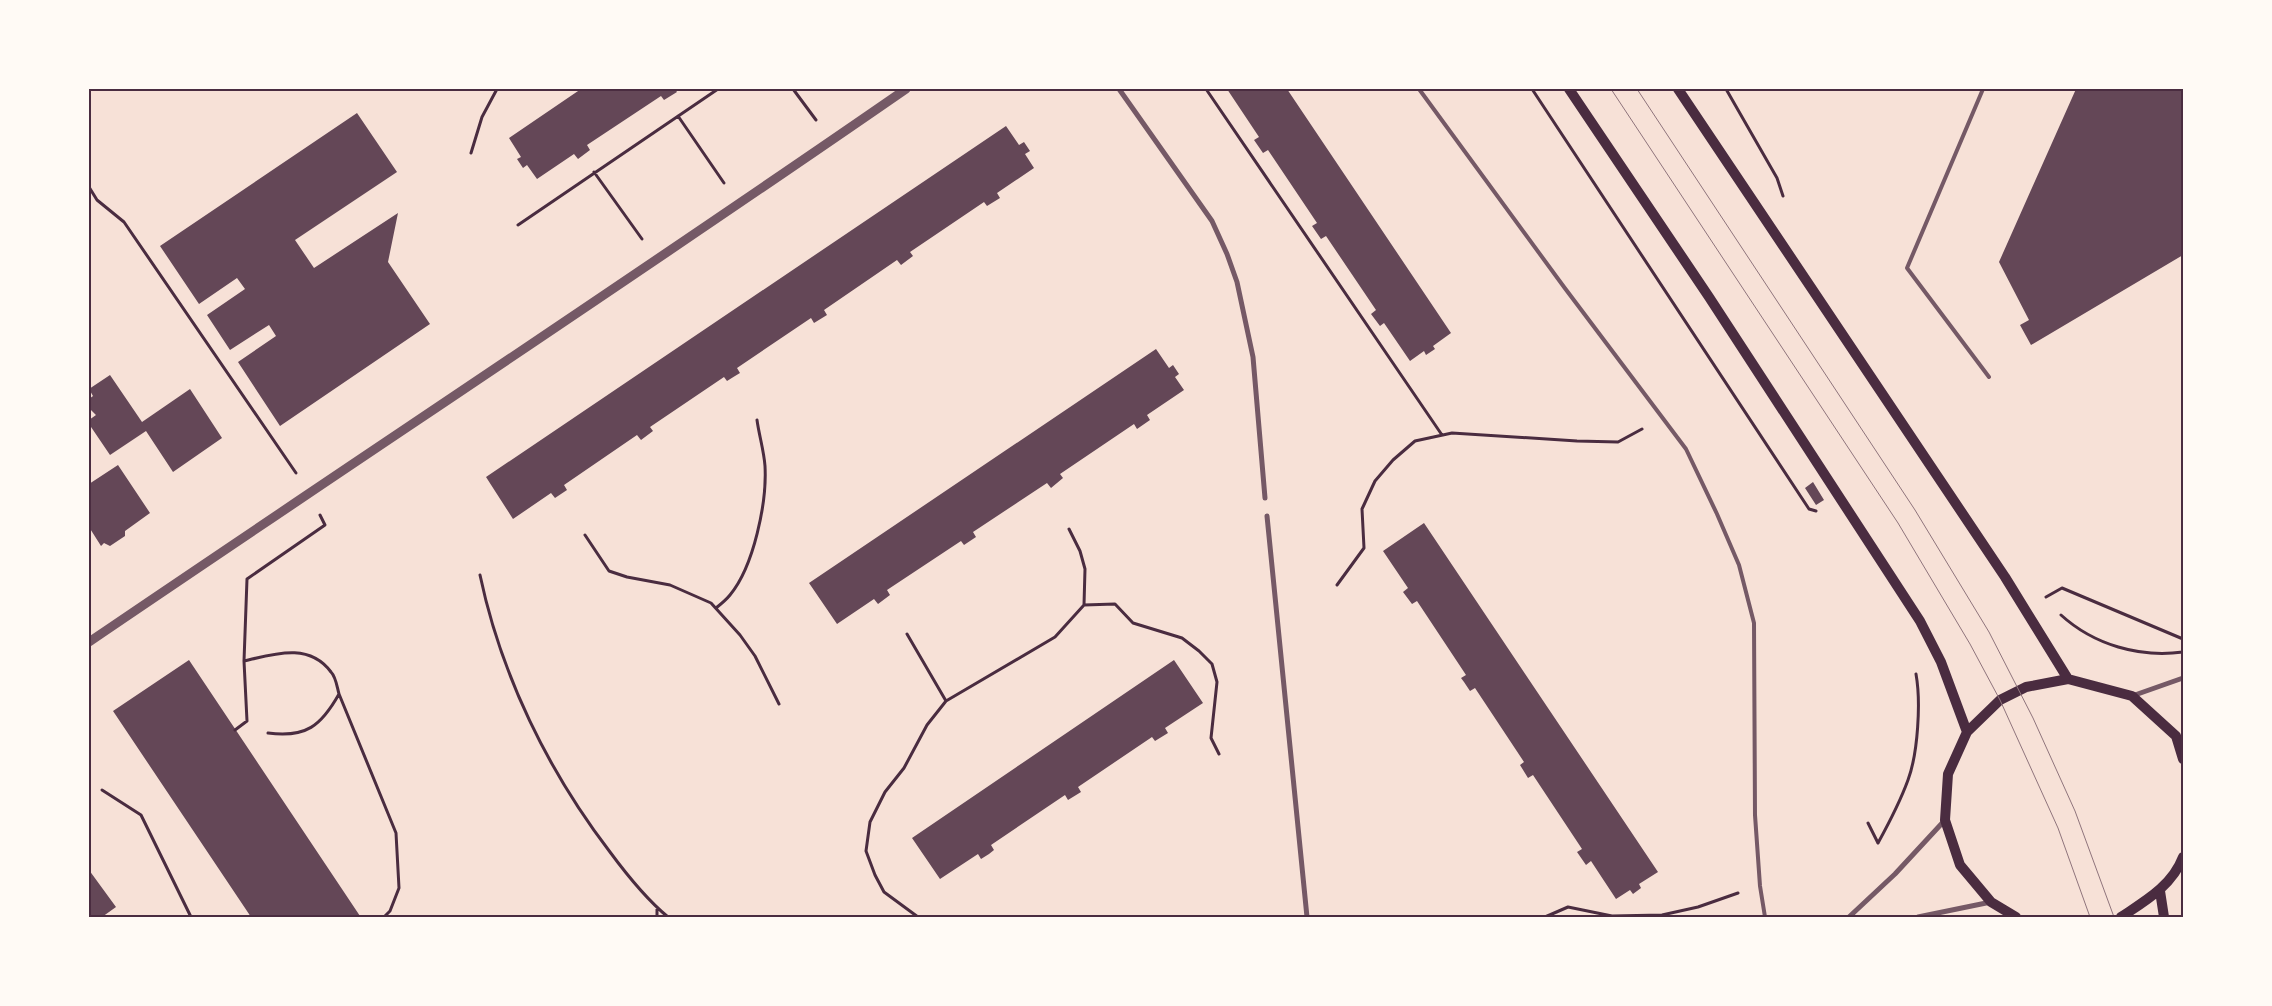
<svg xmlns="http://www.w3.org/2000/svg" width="2272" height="1006" font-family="'DejaVu Sans',sans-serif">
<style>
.building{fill:#644757}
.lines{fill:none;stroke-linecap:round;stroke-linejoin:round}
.path{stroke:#4a2c40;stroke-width:3}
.service{stroke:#755966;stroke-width:4}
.minor{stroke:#755966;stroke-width:5}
.tertiary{stroke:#755966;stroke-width:9}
.secondary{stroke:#4a2c40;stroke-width:10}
.tram{stroke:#8f747c;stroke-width:1}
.neatline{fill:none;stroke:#4a2c40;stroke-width:2}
</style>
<rect width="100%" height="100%" fill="#f7e1d7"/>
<path class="building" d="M 581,89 L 675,89 L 677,92 L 664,100 L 661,96 L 587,145 L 590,150 L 578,159 L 574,154 L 537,179 L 527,165 L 523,168 L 517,159 L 521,157 L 509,138 Z
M 1227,89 L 1287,89 L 1451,333 L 1433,346 L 1435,349 L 1426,355 L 1424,351 L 1410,361 L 1384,323 L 1380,326 L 1371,314 L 1376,310 L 1326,236 L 1321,239 L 1312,226 L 1317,223 L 1268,150 L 1263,153 L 1254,140 L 1259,137 Z
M 2076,89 L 2183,89 L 2183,255 L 2031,345 L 2020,325 L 2029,320 L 1999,262 Z
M 357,113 L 397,172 L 295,240 L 314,268 L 398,213 L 388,262 L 430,324 L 280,426 L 238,362 L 276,336 L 269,325 L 230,350 L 207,315 L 245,289 L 237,278 L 199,304 L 160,246 Z
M 1006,126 L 1019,145 L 1024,142 L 1030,151 L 1025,154 L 1034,168 L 997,193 L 1000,198 L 987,206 L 984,202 L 910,252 L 913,256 L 901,265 L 897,260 L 824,310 L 827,315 L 814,323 L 811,318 L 737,368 L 740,373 L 735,376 L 727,381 L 724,377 L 650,427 L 653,431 L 641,440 L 637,435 L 564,485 L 567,490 L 555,498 L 551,493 L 513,519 L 486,477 Z
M 1156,349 L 1169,368 L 1173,365 L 1179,374 L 1175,377 L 1184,390 L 1147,415 L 1150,420 L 1137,429 L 1134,424 L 1060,474 L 1063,478 L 1051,488 L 1047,483 L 973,532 L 976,537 L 964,545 L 961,541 L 887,590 L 890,595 L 878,604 L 874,599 L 837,624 L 809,583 Z
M 110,375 L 142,422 L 190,389 L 222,438 L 173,472 L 146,431 L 110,455 L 89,424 L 89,420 L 96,415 L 89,408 L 89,399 L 93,396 L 89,389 Z
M 118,465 L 150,513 L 125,531 L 125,536 L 110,546 L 104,543 L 101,546 L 89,527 L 89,484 Z
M 1813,482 L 1824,500 L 1816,505 L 1805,488 Z
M 1424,523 L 1658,872 L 1639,884 L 1641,888 L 1633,894 L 1630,890 L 1616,899 L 1591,861 L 1586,865 L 1577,852 L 1582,849 L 1533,775 L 1528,778 L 1520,765 L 1524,762 L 1475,688 L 1470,691 L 1464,682 L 1461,678 L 1466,675 L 1417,601 L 1412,604 L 1403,592 L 1408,588 L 1383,551 Z
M 189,660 L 360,916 L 358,917 L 251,917 L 113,711 Z
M 1174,660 L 1203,703 L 1165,728 L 1168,733 L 1155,741 L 1152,737 L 1078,787 L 1081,792 L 1068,800 L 1065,795 L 991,845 L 994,850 L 989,854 L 981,859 L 978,854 L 940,879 L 912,838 Z
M 89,870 L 116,907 L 102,917 L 89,917 Z"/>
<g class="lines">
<path class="path" d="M 793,89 L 816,120
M 1206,89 L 1442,435
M 1532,89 L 1809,509 L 1816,511
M 1726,89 L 1777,178 L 1783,196
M 678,116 L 724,183
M 471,153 L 482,117 L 497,89
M 594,172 L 642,239
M 89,187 L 97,200 L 124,222 L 296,473
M 518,225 L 718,89
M 585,535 L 609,571 L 627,577 L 670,585 L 711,603 L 740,635 L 755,656 L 779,704
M 480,575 C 501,675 548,771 610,852 C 627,875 646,899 668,917
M 1337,585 L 1364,548 L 1362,509 L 1375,481 L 1393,460 L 1415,441 L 1452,433 L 1577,441 L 1618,442 L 1642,429
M 2046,597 L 2062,588 L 2183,639
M 1084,605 L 1115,604 L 1133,623 L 1182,638 L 1199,651 L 1212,664 L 1217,682 L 1211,738 L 1219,754
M 716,608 C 721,604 726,600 730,595 C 754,566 767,502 765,466 C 764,451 759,435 757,420
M 2061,615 C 2094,645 2140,658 2183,652
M 907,634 L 946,701 L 1055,637 L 1084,605 L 1085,569 L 1080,551 L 1069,529
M 244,661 C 274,654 309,642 331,672 C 336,677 337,687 339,694 C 321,726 306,738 268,733
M 339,694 L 396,833 L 399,888 L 390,911 L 384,917
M 235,730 L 247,721 L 244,661 L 247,579 L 325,525 L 320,515
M 102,790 L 141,815 L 191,917
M 1868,823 L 1878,843
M 1878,843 C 1889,823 1900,802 1908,780 C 1918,753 1921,702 1916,674
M 657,909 L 657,917
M 918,917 L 884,892 L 875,875 L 866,851 L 870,822 L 885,792 L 904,768 L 927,725 L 946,701
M 1545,917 L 1568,907 L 1612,916 L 1662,915 L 1698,907 L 1738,893"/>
<path class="service" d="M 1419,89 L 1564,287 L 1686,449 L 1717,514 L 1739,565 L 1754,623 L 1755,815 L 1760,886 L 1765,917
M 1983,89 L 1907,268 L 1989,377"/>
<path class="minor" d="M 1119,89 L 1212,221 L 1227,254 L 1237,282 L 1253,357 L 1265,498
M 1267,516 L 1307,917
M 2132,696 L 2183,678
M 1849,917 L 1895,874 L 1945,820
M 1918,917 L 1991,902"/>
<path class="tertiary" d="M 89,642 C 361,457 636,276 906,89"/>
<path class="secondary" d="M 1569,89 L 1709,297 L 1920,621 L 1941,662 L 1967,732
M 1678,89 L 2005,577 L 2068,679
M 2160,891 L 2164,917
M 2016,917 L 1991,902 L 1960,865 L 1945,820 L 1948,774 L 1967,732 L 2000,700 L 2026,687 L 2068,679 L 2132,696 L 2176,736 L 2183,759
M 2121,917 C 2145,901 2172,886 2183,857"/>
<path class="tram" d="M 1611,89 L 1898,523 L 1970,644 L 2000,700 L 2058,828 L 2090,917
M 1637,89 L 1915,510 L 1989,632 L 2033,718 L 2075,811 L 2114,917"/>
</g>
<rect width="2272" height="1006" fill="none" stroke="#fffaf5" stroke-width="180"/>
<rect x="90" y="90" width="2092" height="826" class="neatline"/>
</svg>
